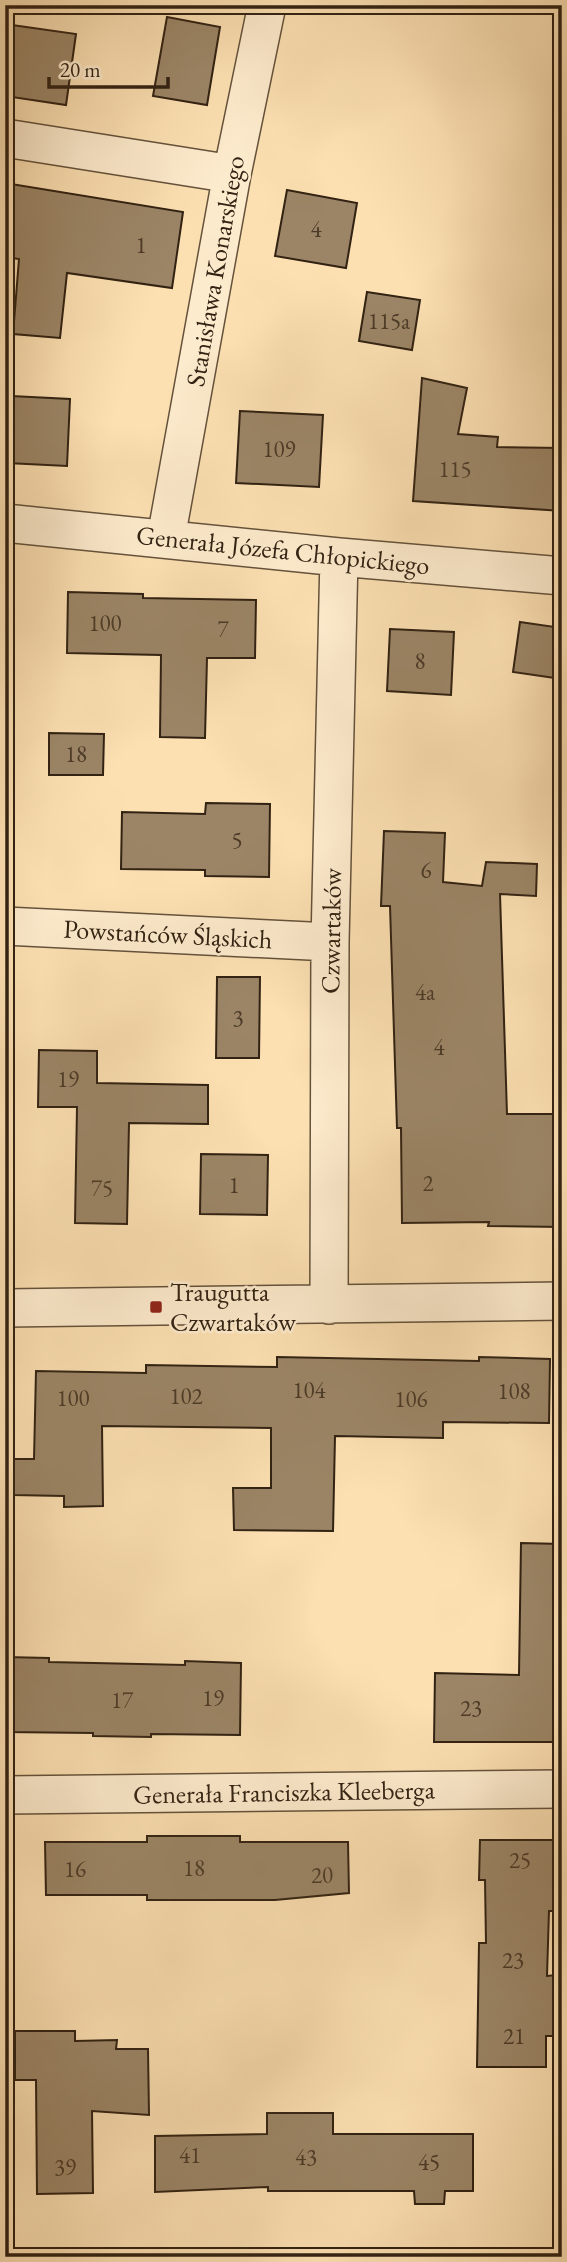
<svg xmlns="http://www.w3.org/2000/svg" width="567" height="2262" font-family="'EB Garamond',serif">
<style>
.building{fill:#9b8566;stroke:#322213;stroke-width:2}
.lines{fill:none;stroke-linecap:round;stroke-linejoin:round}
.street-casing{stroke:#64523b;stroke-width:40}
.street{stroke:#fdebcd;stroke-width:37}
.poi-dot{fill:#8f2418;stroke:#fdebcd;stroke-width:2.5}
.labels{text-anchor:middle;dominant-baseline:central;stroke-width:5;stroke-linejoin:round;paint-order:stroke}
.number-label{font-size:23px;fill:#4c3b28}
.street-label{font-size:26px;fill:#322213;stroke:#fdebcd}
.poi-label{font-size:26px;fill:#322213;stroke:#fdebcd;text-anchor:start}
</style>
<rect width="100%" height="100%" fill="#fce0b2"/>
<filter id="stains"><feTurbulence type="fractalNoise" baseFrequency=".00286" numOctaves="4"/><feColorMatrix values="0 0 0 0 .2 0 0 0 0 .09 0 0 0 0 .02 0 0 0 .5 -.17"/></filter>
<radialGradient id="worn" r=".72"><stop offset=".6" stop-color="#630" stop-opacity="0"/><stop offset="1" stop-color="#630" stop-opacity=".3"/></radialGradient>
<path class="building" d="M 167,17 L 220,27 L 207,105 L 153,96 Z
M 5,24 L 76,34 L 66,105 L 5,96 Z
M 5,183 L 183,212 L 172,288 L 67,273 L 60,338 L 13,334 L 19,259 L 5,257 Z
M 287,190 L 357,203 L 346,268 L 275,256 Z
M 367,292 L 420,300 L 412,350 L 359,341 Z
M 422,378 L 467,388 L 458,434 L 498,437 L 497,447 L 562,448 L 562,511 L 413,501 Z
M 11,396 L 70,399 L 67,466 L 7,463 Z
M 240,411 L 323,415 L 319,487 L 236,483 Z
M 68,592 L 143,594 L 143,598 L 256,600 L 255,658 L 207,658 L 205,738 L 160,737 L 161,655 L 67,653 Z
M 520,622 L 562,628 L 562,679 L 513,672 Z
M 390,629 L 454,632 L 451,695 L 387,691 Z
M 49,733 L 104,734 L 103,775 L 49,775 Z
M 206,803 L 270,804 L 269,877 L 205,876 L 205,870 L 121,869 L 122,812 L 205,814 Z
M 384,831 L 445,833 L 443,882 L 482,886 L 486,862 L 537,864 L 536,896 L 500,894 L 507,1114 L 562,1114 L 562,1227 L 488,1226 L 489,1222 L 402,1223 L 401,1128 L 397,1128 L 390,906 L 381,906 Z
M 217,977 L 260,977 L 259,1058 L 216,1058 Z
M 39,1050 L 97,1051 L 97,1083 L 208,1085 L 208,1124 L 129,1123 L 127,1224 L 75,1223 L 77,1107 L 38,1107 Z
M 201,1154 L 268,1155 L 267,1215 L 200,1214 Z
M 277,1357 L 479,1361 L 479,1357 L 550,1359 L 549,1423 L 443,1422 L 443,1438 L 335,1436 L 333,1531 L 234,1530 L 233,1488 L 271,1488 L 271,1428 L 102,1426 L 103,1506 L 64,1507 L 64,1496 L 13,1495 L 14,1459 L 34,1459 L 36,1371 L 146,1373 L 146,1365 L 277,1367 Z
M 521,1543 L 562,1544 L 562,1742 L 434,1742 L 435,1673 L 519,1675 Z
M 5,1657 L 49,1658 L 49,1662 L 185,1665 L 185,1661 L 241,1663 L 240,1735 L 151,1734 L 151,1737 L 93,1736 L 93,1733 L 5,1732 Z
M 147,1836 L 240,1836 L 240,1842 L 348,1842 L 349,1893 L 275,1900 L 147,1900 L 147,1895 L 46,1895 L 45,1842 L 147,1842 Z
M 480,1840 L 560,1840 L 560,1911 L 549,1911 L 547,1976 L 556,1975 L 556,2036 L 546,2036 L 546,2067 L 477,2067 L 479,1943 L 486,1943 L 485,1880 L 479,1880 Z
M 15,2031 L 75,2031 L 75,2041 L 117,2040 L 116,2049 L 148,2049 L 149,2115 L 92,2111 L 93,2193 L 37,2194 L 36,2080 L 15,2080 Z
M 267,2113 L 333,2113 L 333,2134 L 473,2134 L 473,2191 L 445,2191 L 444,2204 L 415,2204 L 414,2191 L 268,2191 L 268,2187 L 155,2192 L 155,2136 L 267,2134 Z"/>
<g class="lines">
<defs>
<path id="street" d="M 5,138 L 232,174
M 5,523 L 339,557 L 562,576
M 166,538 L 232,174 L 267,5
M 5,926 L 330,942
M 329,1305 L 330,942 L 339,557
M 5,1308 L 562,1301
M 5,1795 L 562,1789"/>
</defs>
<use href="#street" class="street-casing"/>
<use href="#street" class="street"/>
</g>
<rect class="poi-dot" x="149" y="1300" width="14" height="14" rx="3.5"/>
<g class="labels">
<g class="number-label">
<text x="316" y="229">4</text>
<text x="141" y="245">1</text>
<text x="389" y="321">115a</text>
<text x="279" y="449">109</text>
<text x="455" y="469">115</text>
<text x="105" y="623">100</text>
<text x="223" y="629">7</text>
<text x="420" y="661">8</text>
<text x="76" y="754">18</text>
<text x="237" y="840">5</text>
<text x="426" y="870">6</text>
<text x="425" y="992">4a</text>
<text x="238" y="1018">3</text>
<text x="439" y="1047">4</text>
<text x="68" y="1079">19</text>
<text x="428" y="1183">2</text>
<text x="234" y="1185">1</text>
<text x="102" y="1188">75</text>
<text x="309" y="1390">104</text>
<text x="514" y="1391">108</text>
<text x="186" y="1396">102</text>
<text x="73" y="1398">100</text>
<text x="411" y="1399">106</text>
<text x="213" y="1698">19</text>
<text x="122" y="1700">17</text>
<text x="471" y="1708">23</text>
<text x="520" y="1860">25</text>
<text x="194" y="1868">18</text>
<text x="75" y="1869">16</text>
<text x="322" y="1875">20</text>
<text x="513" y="1960">23</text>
<text x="514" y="2036">21</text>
<text x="190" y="2155">41</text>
<text x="306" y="2157">43</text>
<text x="429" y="2162">45</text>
<text x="65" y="2167">39</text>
</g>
<g class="street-label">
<text transform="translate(215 271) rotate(-80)">Stanisława Konarskiego</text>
<text transform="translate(283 550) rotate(6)">Generała Józefa Chłopickiego</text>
<text transform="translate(331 931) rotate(-89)">Czwartaków</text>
<text transform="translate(168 934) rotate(3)">Powstańców Śląskich</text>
<text transform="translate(284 1792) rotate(-1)">Generała Franciszka Kleeberga</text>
</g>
<g class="poi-label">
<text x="170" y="1292">Traugutta<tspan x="170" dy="30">Czwartaków</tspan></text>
</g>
</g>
<rect width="567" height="2262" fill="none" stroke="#fce0b2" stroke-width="28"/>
<rect x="7" y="7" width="553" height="2248" fill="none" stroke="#322213" stroke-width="3.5"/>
<rect x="14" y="14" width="539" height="2234" fill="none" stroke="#322213" stroke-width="2"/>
<path d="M49 77v10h119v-10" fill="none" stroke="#322213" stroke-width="3.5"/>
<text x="60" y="77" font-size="21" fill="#322213" stroke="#fdebcd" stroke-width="5" paint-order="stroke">20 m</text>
<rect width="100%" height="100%" filter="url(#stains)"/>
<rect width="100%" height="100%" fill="url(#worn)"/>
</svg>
